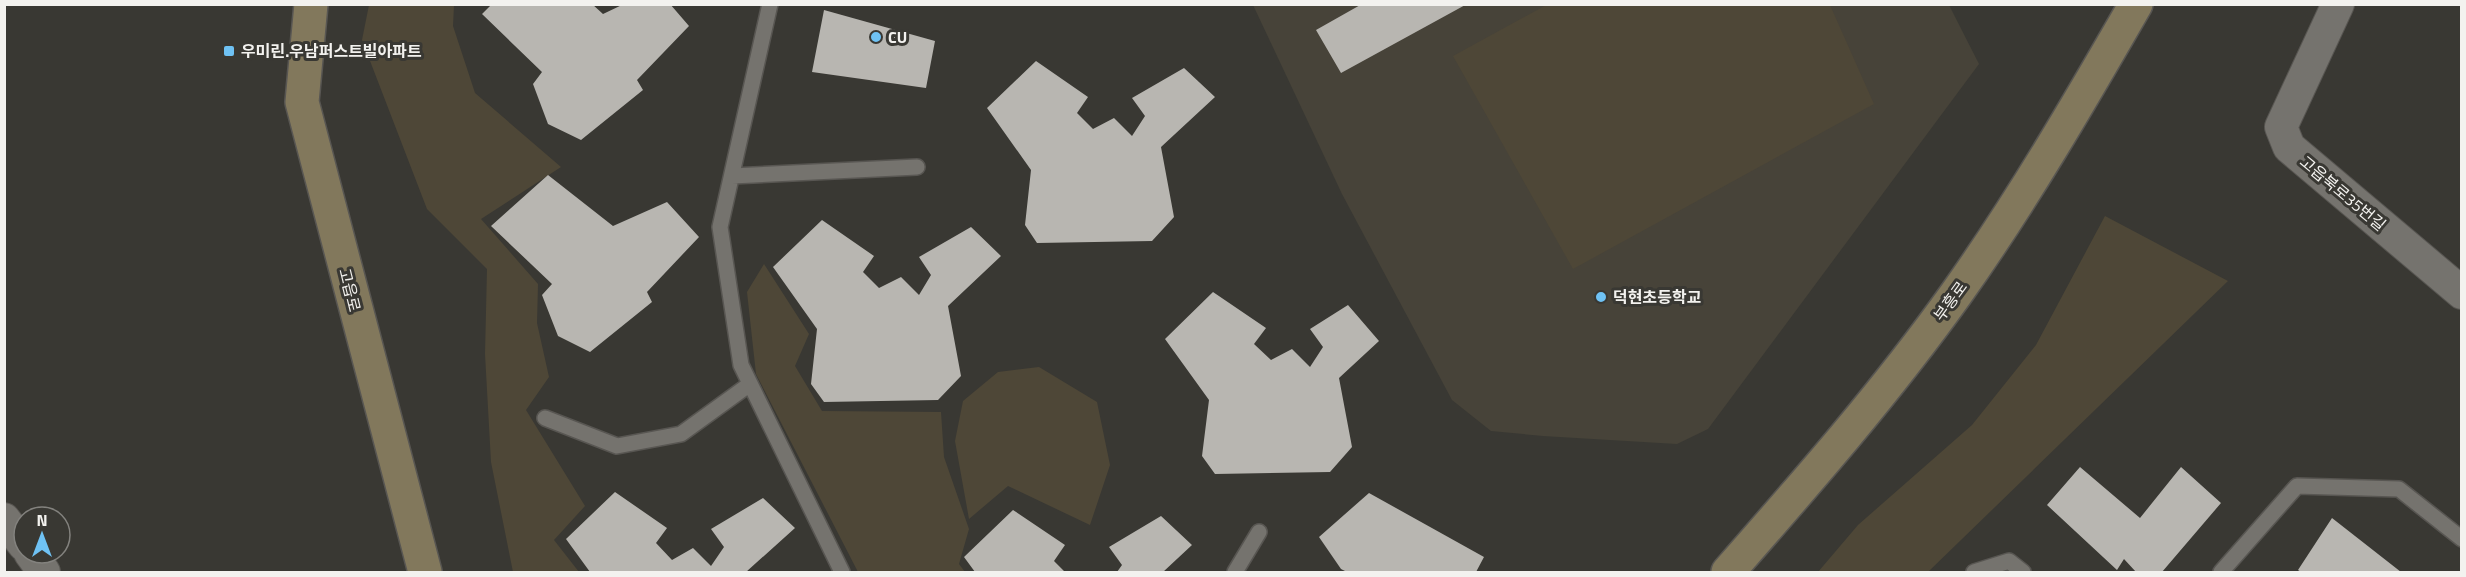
<svg xmlns="http://www.w3.org/2000/svg" width="2466" height="577" font-family="'Titillium Web','Noto Sans KR',sans-serif">
<style>
.built{fill:#474339}
.green{fill:#4e4737}
.building{fill:#b8b6b1}
.lines{fill:none;stroke-linecap:round;stroke-linejoin:round}
.lane-casing{stroke:#585652;stroke-width:18}
.street-casing{stroke:#585652;stroke-width:34}
.secondary-casing{stroke:#585652;stroke-width:36}
.lane{stroke:#75736e;stroke-width:15}
.street{stroke:#75736e;stroke-width:32}
.secondary{stroke:#82785c;stroke-width:33}
.poi-dot{fill:#6fc2f4;stroke:#393833;stroke-width:2}
.labels{text-anchor:middle;dominant-baseline:central;stroke-width:6;stroke-linejoin:round;paint-order:stroke}
.poi-label{font-size:16px;font-weight:bold;fill:#f3f2ef;stroke:#393833;text-anchor:start}
.street-label{font-size:16px;fill:#f3f2ef;stroke:#393833}
</style>
<rect width="100%" height="100%" fill="#393833"/>
<path class="built" d="M 1253,5 L 1949,5 L 1979,64 L 1708,429 L 1677,444 L 1543,436 L 1491,431 L 1452,400 L 1342,194 Z"/>
<path class="green" d="M 1548,4 L 1830,5 L 1874,104 L 1573,269 L 1453,56 Z
M 369,5 L 454,5 L 453,26 L 475,93 L 561,167 L 481,219 L 538,284 L 537,323 L 549,377 L 526,410 L 585,506 L 554,540 L 579,572 L 513,572 L 491,462 L 485,354 L 487,269 L 427,209 L 362,40 Z
M 2105,216 L 2228,281 L 1928,572 L 1818,572 L 1858,525 L 1972,425 L 2036,345 Z
M 764,264 L 809,334 L 795,366 L 822,411 L 941,412 L 944,457 L 969,529 L 959,564 L 965,572 L 858,572 L 756,374 L 747,292 Z
M 1039,367 L 1097,402 L 1110,465 L 1090,525 L 1008,486 L 969,519 L 955,441 L 963,401 L 998,372 Z"/>
<path class="building" d="M 492,4 L 592,4 L 603,14 L 624,4 L 670,4 L 689,26 L 637,80 L 643,90 L 581,140 L 548,124 L 533,84 L 542,72 L 482,14 Z
M 1362,4 L 1467,4 L 1341,73 L 1316,30 Z
M 824,10 L 935,41 L 926,88 L 812,72 Z
M 1036,61 L 1088,97 L 1077,113 L 1093,129 L 1114,118 L 1132,136 L 1145,116 L 1132,98 L 1184,68 L 1215,97 L 1161,147 L 1174,217 L 1152,241 L 1037,243 L 1025,225 L 1031,170 L 987,108 Z
M 548,175 L 613,226 L 667,202 L 699,237 L 647,292 L 652,302 L 590,352 L 558,336 L 542,295 L 552,284 L 491,226 Z
M 822,220 L 874,256 L 863,272 L 879,288 L 901,277 L 919,295 L 931,275 L 919,257 L 971,227 L 1001,256 L 948,306 L 961,376 L 938,400 L 824,402 L 811,384 L 817,329 L 773,267 Z
M 1213,292 L 1266,328 L 1254,344 L 1271,360 L 1292,349 L 1310,367 L 1323,347 L 1310,329 L 1348,305 L 1379,341 L 1339,378 L 1352,447 L 1330,472 L 1215,474 L 1202,456 L 1209,400 L 1165,339 Z
M 2080,467 L 2140,518 L 2181,467 L 2221,503 L 2162,572 L 2136,572 L 2124,559 L 2117,570 L 2047,505 Z
M 615,492 L 667,528 L 656,543 L 672,560 L 693,548 L 711,566 L 724,547 L 711,529 L 763,498 L 795,528 L 746,572 L 590,572 L 566,539 Z
M 1369,493 L 1484,557 L 1476,572 L 1347,572 L 1341,569 L 1319,537 Z
M 1013,510 L 1065,545 L 1054,561 L 1065,572 L 975,572 L 964,557 Z
M 1161,516 L 1192,545 L 1163,572 L 1117,572 L 1122,565 L 1109,547 Z
M 2332,518 L 2401,572 L 2301,572 L 2298,570 Z"/>
<g class="lines">
<defs>
<path id="lane" d="M 770,4 L 720,227 L 741,365 L 842,572
M 732,176 L 917,167
M 545,418 L 617,446 L 681,434 L 750,384
M 1235,572 L 1259,532
M 1974,572 L 2009,561 L 2023,572
M 2221,572 L 2297,486 L 2399,489 L 2462,539"/>
<path id="street" d="M 2338,4 L 2281,127 L 2289,147 L 2462,293
M 4,519 L 24,545
M 30,553 L 44,572"/>
<path id="secondary" d="M 311,4 L 302,102 L 425,572
M 1728,572 C 1807,482 1886,392 1956,294 C 2022,201 2079,103 2136,4"/>
</defs>
<use href="#lane" class="lane-casing"/>
<use href="#street" class="street-casing"/>
<use href="#secondary" class="secondary-casing"/>
<use href="#lane" class="lane"/>
<use href="#street" class="street"/>
<use href="#secondary" class="secondary"/>
</g>
<g class="poi-dot">
<circle cx="876" cy="37" r="6"/>
<rect x="223" y="45" width="12" height="12" rx="3"/>
<circle cx="1601" cy="297" r="6"/>
</g>
<g class="labels">
<g class="poi-label">
<text x="888" y="37">CU</text>
<text x="241" y="51">우미린.우남퍼스트빌아파트</text>
<text x="1613" y="297">덕현초등학교</text>
</g>
<g class="street-label">
<text transform="translate(2343 193) rotate(40)">고읍북로35번길</text>
<text transform="translate(350 290) rotate(76)">고읍로</text>
<text transform="translate(1950 301) rotate(-54)">부흥로</text>
</g>
</g>
<rect width="2466" height="577" fill="none" stroke="#f3f2ef" stroke-width="12"/>
<g transform="translate(42 535)"><circle r="28" fill="#393833" stroke="#83827e" stroke-width="1.5"/>
<path d="M0-4.5L10 22L0 15L-10 22Z" fill="#6fc2f4"/>
<text y="-9" font-size="16" font-weight="bold" text-anchor="middle" fill="#f3f2ef">N</text>
</g>
</svg>
